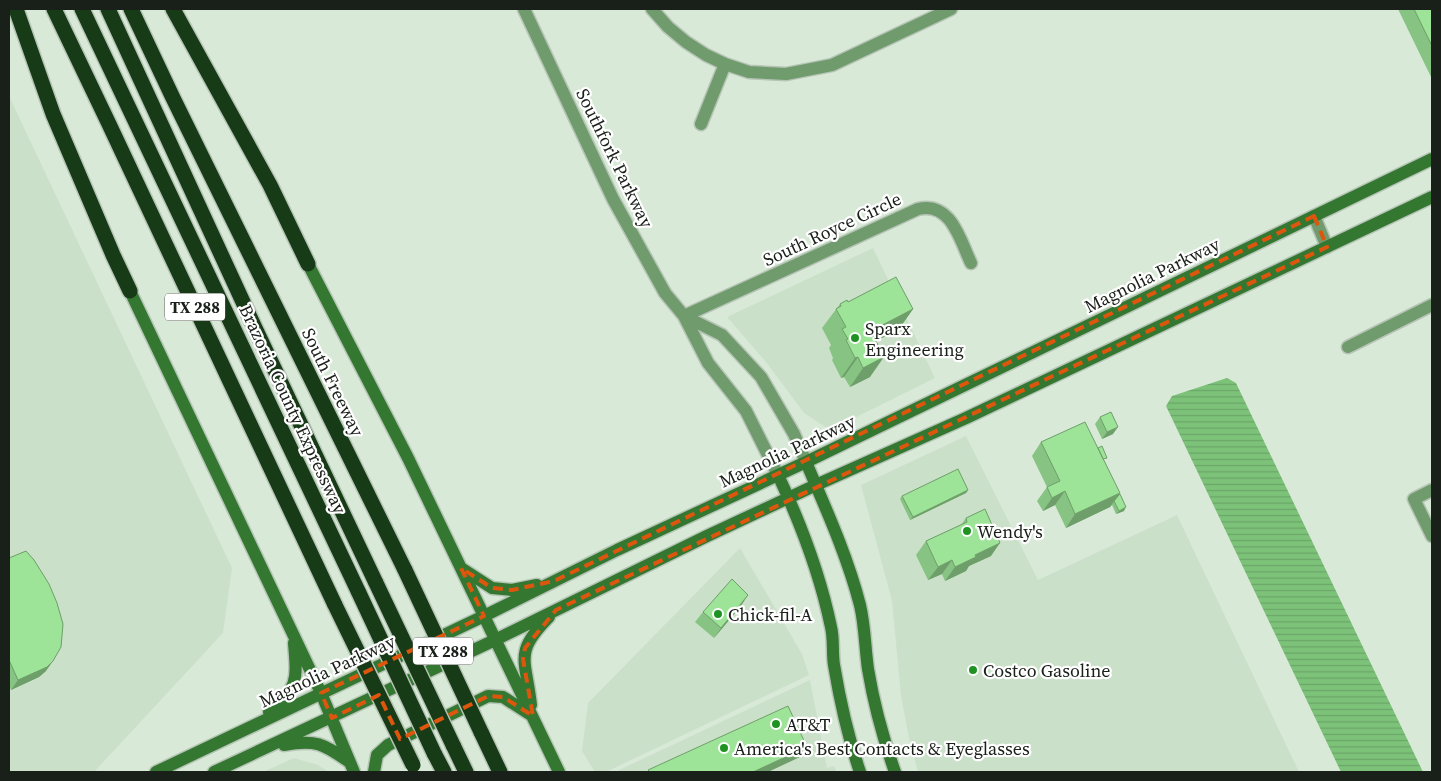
<svg xmlns="http://www.w3.org/2000/svg" width="1441" height="781" font-family="'Source Serif 4',serif">
<style>
.built{fill:#cbe0c9}
.water{fill:url(#water-rules)}
.lines{fill:none;stroke-linecap:round;stroke-linejoin:round}
.street-casing{stroke:#b6c5b6;stroke-width:15}
.secondary-casing{stroke:#b6c5b6;stroke-width:15}
.highway-casing{stroke:#b6c5b6;stroke-width:18}
.street{stroke:#709b6d;stroke-width:12}
.secondary{stroke:#337731;stroke-width:12}
.highway{stroke:#183b17;stroke-width:15}
.highway-bridge-casing{stroke:#b6c5b6;stroke-width:18;stroke-linecap:butt}
.highway-bridge{stroke:#183b17;stroke-width:15}
.wall{fill:#87c383}
.shaded-wall{fill:#6e9f6a}
.building{fill:#9de398;stroke:#6e9f6a}
.marked{fill:none;stroke:#de560d;stroke-width:4;stroke-dasharray:10 6;stroke-linejoin:round}
.poi-dot{fill:#1e9321;stroke:#fff;stroke-width:2}
.labels{text-anchor:middle;dominant-baseline:central;stroke-width:4.5;stroke-linejoin:round;paint-order:stroke}
.shield{fill:#fff;stroke:#5e625e;stroke-width:1}
.shield-label{font-size:16px;font-weight:bold;fill:#191f19}
.street-label{font-size:18px;fill:#191f19;stroke:#fff}
.poi-label{font-size:18px;fill:#191f19;stroke:#fff;text-anchor:start}
</style>
<defs>
<pattern id="water-rules" width="6" height="5" patternUnits="userSpaceOnUse" patternTransform="scale(1.25)"><rect width="6" height="5" fill="#7dc279"/><path d="M0 2.5h6" fill="none" stroke="#6ba668"/></pattern>
</defs>
<rect width="100%" height="100%" fill="#d9e9d8"/>
<path class="built" d="M 9,96 L 232,568 L 223,633 L 94,772 L 9,772 Z
M 873,248 L 935,378 L 830,430 L 804,413 L 766,362 L 727,317 Z
M 966,436 L 1038,580 L 1177,515 L 1299,772 L 918,772 L 909,738 L 901,696 L 892,601 L 861,485 Z
M 740,548 L 802,654 L 809,675 L 606,772 L 595,772 L 582,751 L 588,703 Z
M 810,680 L 827,768 L 834,766 L 837,772 L 615,772 Z
M 294,758 L 318,765 L 329,772 L 263,772 Z"/>
<path class="water" d="M 1227,378 L 1236,383 L 1423,772 L 1341,772 L 1166,406 L 1172,396 Z"/>
<g class="lines">
<defs>
<path id="street" d="M 524,9 L 613,199 L 665,293 L 684,316 L 708,363 L 746,411 L 778,475
M 652,9 L 668,27 L 686,42 L 706,55 L 725,64 L 749,72 L 786,74 L 832,65 L 951,9
M 701,124 L 725,64
M 1314,216 L 1327,247
M 684,316 L 918,209 C 951,201 960,240 971,263
M 684,316 L 722,335 L 761,377 L 794,434 L 806,462
M 1348,347 L 1432,305
M 1432,490 L 1414,499 L 1432,536"/>
<path id="secondary" d="M 308,264 L 408,458 L 559,772
M 130,291 L 321,693 L 354,772
M 806,462 C 826,509 847,555 860,605 C 865,626 865,648 868,669 C 874,705 883,738 895,772
M 778,475 C 801,524 820,574 831,627 C 834,639 832,652 834,665 C 840,701 848,737 860,772
M 461,568 L 492,588 L 512,590 L 537,585
M 531,705 C 526,659 513,653 549,617
M 269,712 C 299,687 297,680 294,643
M 284,745 C 316,739 323,744 348,761
M 156,772 L 484,616 L 617,550 L 806,462 L 1432,159
M 214,772 L 495,640 L 707,536 L 816,485 L 966,418 L 1432,197
M 374,772 L 377,755 L 388,745 L 488,696 L 503,697 L 531,715"/>
<path id="highway" d="M 16,9 L 53,114 L 113,255 L 130,291
M 54,9 L 109,124 L 335,605
M 82,9 L 359,593
M 108,9 L 255,328 L 376,583
M 131,9 L 173,98 L 405,570
M 173,9 L 270,185 L 308,264
M 481,732 L 500,772
M 453,745 L 466,772
M 434,753 L 444,772"/>
</defs>
<use href="#street" class="street-casing"/>
<use href="#secondary" class="secondary-casing"/>
<use href="#highway" class="highway-casing"/>
<use href="#street" class="street"/>
<use href="#secondary" class="secondary"/>
<use href="#highway" class="highway"/>
<defs>
<path id="highway-bridge" d="M 405,570 L 481,732
M 376,583 L 453,745
M 359,593 L 434,753
M 335,605 L 413,765"/>
</defs>
<use href="#highway-bridge" class="highway-bridge-casing"/>
<use href="#highway-bridge" class="highway-bridge"/>
</g>
<path class="wall" d="M 1398,9 L 1432,9 L 1432,79 Z
M 848,302 L 913,309 L 899,329 L 876,341 L 870,377 L 850,387 L 844,377 L 841,378 L 832,360 L 833,358 L 829,348 L 831,345 L 822,328 L 840,304 Z
M 1100,417 L 1113,434 L 1102,439 L 1095,424 Z
M 1041,442 L 1104,461 L 1119,495 L 1124,511 L 1116,514 L 1112,505 L 1110,507 L 1066,528 L 1055,505 L 1043,511 L 1037,501 L 1047,487 L 1032,456 Z
M 968,490 L 966,493 L 910,520 L 900,499 L 902,496 Z
M 966,518 L 991,556 L 969,566 L 966,571 L 945,581 L 942,574 L 928,580 L 916,555 L 926,541 L 961,525 Z
M 9,558 L 46,671 L 39,677 L 11,690 L 9,686 Z
M 741,606 L 714,638 L 695,622 L 703,612 Z"/>
<path class="shaded-wall" d="M 913,309 L 899,329 L 857,351 L 871,331 Z
M 858,357 L 844,377 L 841,378 L 855,358 Z
M 884,357 L 870,377 L 850,387 L 863,368 Z
M 1118,427 L 1113,434 L 1102,439 L 1107,432 Z
M 968,490 L 966,493 L 910,520 L 913,517 Z
M 1065,491 L 1055,505 L 1043,511 L 1052,498 Z
M 1120,493 L 1110,507 L 1066,528 L 1075,514 Z
M 1126,507 L 1124,511 L 1116,514 L 1119,511 Z
M 1000,543 L 991,556 L 969,566 L 966,571 L 945,581 L 955,567 L 975,555 Z
M 952,560 L 942,574 L 928,580 L 938,567 Z
M 748,595 L 741,606 L 714,638 L 721,628 Z
M 53,661 L 46,671 L 39,677 L 11,690 L 18,680 Z
M 807,747 L 800,757 L 768,772 L 753,772 Z"/>
<path class="building" d="M 1414,9 L 1432,9 L 1432,46 Z
M 896,277 L 913,309 L 871,331 L 884,357 L 863,368 L 858,357 L 855,358 L 846,340 L 848,339 L 842,329 L 846,327 L 836,309 L 841,306 L 840,304 L 847,300 L 848,302 Z
M 1111,412 L 1118,427 L 1107,432 L 1100,417 Z
M 1085,422 L 1120,493 L 1075,514 L 1065,491 L 1052,498 L 1047,487 L 1060,481 L 1041,442 Z
M 1102,446 L 1107,458 L 1103,459 L 1098,448 Z
M 958,469 L 968,490 L 913,517 L 902,496 Z
M 1120,494 L 1126,507 L 1119,511 L 1114,501 L 1119,495 Z
M 985,509 L 1000,543 L 975,555 L 976,557 L 955,567 L 952,560 L 938,567 L 926,541 L 967,522 L 966,518 Z
M 26,551 L 34,560 L 49,584 L 57,603 L 63,624 L 61,647 L 53,661 L 47,667 L 18,680 L 9,660 L 9,558 Z
M 732,579 L 748,595 L 721,628 L 703,612 Z
M 788,706 L 807,747 L 753,772 L 650,772 L 648,770 Z"/>
<path class="marked" d="M 1314,216 L 1327,247 L 556,610 L 525,648 L 523,659 L 533,716 L 503,697 L 488,696 L 400,739 L 379,695 L 332,718 L 321,693 L 484,616 L 461,568 L 492,588 L 512,590 L 554,581 Z"/>
<g class="poi-dot">
<circle cx="855" cy="338" r="5"/>
<circle cx="967" cy="531" r="5"/>
<circle cx="718" cy="614" r="5"/>
<circle cx="973" cy="670" r="5"/>
<circle cx="776" cy="724" r="5"/>
<circle cx="724" cy="748" r="5"/>
</g>
<g class="labels">
<g class="shield">
<rect x="165" y="293.5" width="60" height="27" rx="4"/>
<rect x="413" y="637.5" width="60" height="27" rx="4"/>
</g>
<g class="shield-label">
<text x="195" y="307">TX 288</text>
<text x="443" y="651">TX 288</text>
</g>
<g class="street-label">
<text transform="translate(615 158) rotate(64)">Southfork Parkway</text>
<text transform="translate(832 229) rotate(-25)">South Royce Circle</text>
<text transform="translate(1152 275) rotate(-26)">Magnolia Parkway</text>
<text transform="translate(333 382) rotate(64)">South Freeway</text>
<text transform="translate(293 409) rotate(65)">Brazoria County Expressway</text>
<text transform="translate(787 451) rotate(-25)">Magnolia Parkway</text>
<text transform="translate(327 671) rotate(-25)">Magnolia Parkway</text>
</g>
<g class="poi-label">
<text x="865" y="328">Sparx<tspan x="865" dy="21">Engineering</tspan></text>
<text x="977" y="531">Wendy's</text>
<text x="728" y="614">Chick-fil-A</text>
<text x="983" y="670">Costco Gasoline</text>
<text x="786" y="724">AT&amp;T</text>
<text x="734" y="748">America's Best Contacts &amp; Eyeglasses</text>
</g>
</g>
<rect width="1441" height="781" fill="none" stroke="#191f19" stroke-width="20"/>
</svg>
